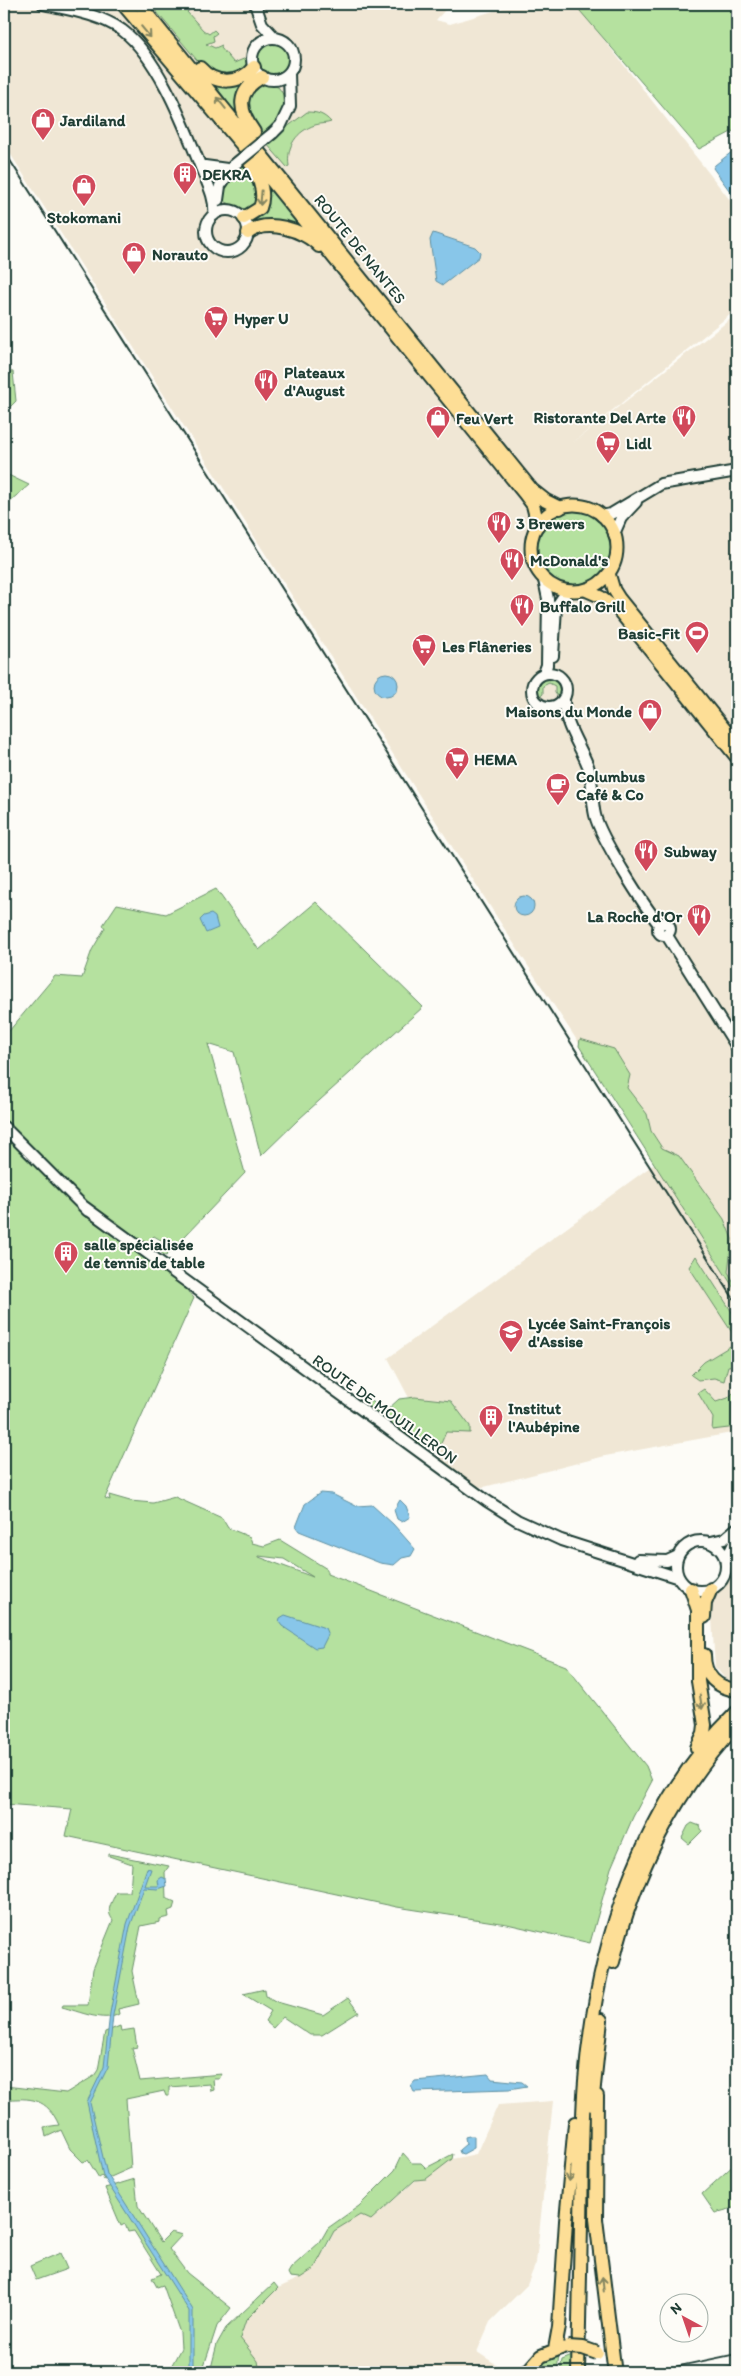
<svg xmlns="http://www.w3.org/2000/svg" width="741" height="2376" font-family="Itim,sans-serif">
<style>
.built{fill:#f0e7d5}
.green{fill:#b5e19f;stroke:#6a8f6a;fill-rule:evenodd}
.water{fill:#88c6e9;stroke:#5e8fa1}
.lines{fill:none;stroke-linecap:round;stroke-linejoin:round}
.secondary-casing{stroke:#1f3d34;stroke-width:14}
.primary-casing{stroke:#1f3d34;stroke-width:15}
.highway-casing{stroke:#1f3d34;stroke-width:16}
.secondary{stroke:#fdfcf7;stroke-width:10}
.primary{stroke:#fdde96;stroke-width:11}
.highway{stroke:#fdde96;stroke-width:12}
.rail{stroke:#1f3d34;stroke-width:2}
.secondary-bridge-casing{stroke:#1f3d34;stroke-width:14;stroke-linecap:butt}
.highway-bridge-casing{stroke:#1f3d34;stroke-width:16;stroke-linecap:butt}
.secondary-bridge{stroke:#fdfcf7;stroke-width:10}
.highway-bridge{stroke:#fdde96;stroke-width:12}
.oneway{stroke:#838560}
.labels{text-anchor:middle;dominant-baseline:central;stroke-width:4;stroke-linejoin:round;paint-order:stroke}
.poi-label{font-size:16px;font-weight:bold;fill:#1f3d34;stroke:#fdfcf7;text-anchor:start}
.street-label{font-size:16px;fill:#1f3d34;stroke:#fdfcf7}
</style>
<rect width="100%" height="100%" fill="#fdfcf7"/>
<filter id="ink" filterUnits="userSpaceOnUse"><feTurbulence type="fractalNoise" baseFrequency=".02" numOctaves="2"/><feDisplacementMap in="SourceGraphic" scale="10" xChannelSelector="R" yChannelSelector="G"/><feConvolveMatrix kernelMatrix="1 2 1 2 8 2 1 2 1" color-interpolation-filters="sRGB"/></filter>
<g filter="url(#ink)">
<path class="built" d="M 4,4 L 445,4 L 445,10 L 436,20 L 450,24 L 517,4 L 576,4 L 737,209 L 737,309 L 571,444 L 737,314 L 737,1432 L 605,1456 L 484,1487 L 455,1485 L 388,1358 L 657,1162 L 532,972 L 4,144 Z
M 737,1558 L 737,1692 L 715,1667 L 711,1602 Z
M 553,2101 L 536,2263 L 527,2285 L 490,2322 L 477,2352 L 508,2372 L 258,2371 L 240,2338 L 246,2320 L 278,2288 L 300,2278 L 327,2248 L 334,2231 L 360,2215 L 371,2220 L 416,2180 L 426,2179 L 452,2159 L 476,2154 L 498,2105 Z"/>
<path class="green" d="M 150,4 L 189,4 L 192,8 L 187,12 L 203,30 L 209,34 L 214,30 L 217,33 L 213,36 L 214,41 L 206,44 L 215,48 L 222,45 L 221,48 L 234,63 L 246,58 L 247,65 L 238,75 L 218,78 L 201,65 Z
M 574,4 L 737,4 L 737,129 L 699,149 Z
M258 60a17 17 0 1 1 34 0a17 17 0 1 1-34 0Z
M 246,78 L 244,89 L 252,133 L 210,79 Z
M 263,83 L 278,87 C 295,106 276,123 260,137 L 247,116 L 247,93 Z
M 307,112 C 317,112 324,114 331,122 C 326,124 321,123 315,125 C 297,131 286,146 289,166 L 287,167 L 266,143 Z
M 246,161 L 261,198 L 247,212 L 222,200 C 222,183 234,172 246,161 Z
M 267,181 L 306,230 L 253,225 L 251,220 L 266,192 Z
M 4,371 L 13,372 L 16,401 L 10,407 L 4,427 Z
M 4,473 L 29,485 L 4,506 Z
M536 548a38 38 0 1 1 76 0a38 38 0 1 1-76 0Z
M 550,677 L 560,683 L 562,689 L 559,698 L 555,693 L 555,686 L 549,683 L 543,686 L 543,694 L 538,698 C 533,687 538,678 550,677 Z
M 216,889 L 259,950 L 316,902 L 423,1007 L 299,1119 L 261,1156 L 234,1052 L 208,1044 L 245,1173 L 166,1256 L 161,1253 L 164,1242 L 154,1236 L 147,1243 L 143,1241 L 194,1298 L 105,1498 L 110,1500 L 109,1495 L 130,1501 L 153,1503 L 175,1497 L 222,1518 L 228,1528 L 250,1537 L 252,1543 L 264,1546 L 280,1540 L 327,1569 L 327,1574 L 566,1666 L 646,1766 L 652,1781 L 633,1817 L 611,1868 L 590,1943 L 507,1924 L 397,1907 L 66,1836 L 72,1809 L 4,1804 L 4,1037 L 55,976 L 82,978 L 92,950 L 105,928 L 103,925 L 117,904 L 166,914 ZM 259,1556 L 284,1559 L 313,1577 L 259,1557 Z
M 580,1039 L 614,1049 L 630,1075 L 627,1088 L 647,1114 L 651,1131 L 662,1148 L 679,1156 L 724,1219 L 732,1239 L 728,1272 L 737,1288 L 737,1293 L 579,1046 Z
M 696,1256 L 737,1320 L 737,1365 L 728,1366 L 724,1381 L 714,1378 L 698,1380 L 691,1375 L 704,1362 L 732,1345 L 733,1334 L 689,1267 Z
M 704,1389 L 716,1402 L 728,1398 L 737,1389 L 737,1427 L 712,1430 L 713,1418 L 698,1393 Z
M 364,1397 L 387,1410 L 399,1399 L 415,1397 L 451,1401 L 470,1426 L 470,1433 L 446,1432 L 439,1448 L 419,1444 L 359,1400 Z
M 692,1823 L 700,1826 L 702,1831 L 689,1844 L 682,1838 L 688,1826 Z
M 109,1854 L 169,1866 L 165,1872 L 166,1898 L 175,1902 L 173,1909 L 168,1911 L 169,1917 L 160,1919 L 160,1922 L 141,1926 L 132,1971 L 139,2004 L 118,2009 L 119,2014 C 104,2023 78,2011 62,2007 L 63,2005 L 88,2005 L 93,1969 L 113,1920 C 105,1910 112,1903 116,1892 L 130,1892 L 132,1864 L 109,1856 Z
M 265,1989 L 266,1996 L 277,2002 L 323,2015 L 348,1998 L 359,2013 L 357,2013 L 322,2035 L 310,2035 L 283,2017 L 273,2028 L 265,2021 L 271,2011 L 243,1994 Z
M 120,2026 L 121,2031 L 134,2029 L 137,2047 L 132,2048 L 140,2081 L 222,2074 L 219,2079 L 213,2079 L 214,2090 L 211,2091 L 210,2084 L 169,2087 L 169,2096 L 166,2096 L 164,2091 L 126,2099 L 131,2168 L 104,2180 L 102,2176 L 99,2178 L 88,2160 L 83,2162 L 70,2149 L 61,2130 L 46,2137 L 44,2127 L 59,2125 C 47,2098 31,2097 4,2100 L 4,2078 L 6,2079 L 5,2086 L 66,2093 L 94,2076 L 98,2070 L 105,2032 Z
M 403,2153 L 412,2163 L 421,2163 L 426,2168 L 453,2154 L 452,2159 L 426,2179 L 415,2180 L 371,2220 L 360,2215 L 334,2231 L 314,2269 L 300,2278 L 290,2277 L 288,2273 L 291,2268 L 320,2242 L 328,2228 L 359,2206 L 395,2170 Z
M 737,2162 L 737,2207 L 715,2213 L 702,2194 Z
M 135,2179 L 138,2206 L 161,2242 L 171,2232 L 182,2235 L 169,2249 L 187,2273 L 231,2308 L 217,2326 L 202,2372 L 168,2372 L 181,2348 L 180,2333 L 163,2285 L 157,2287 L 152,2278 L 161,2274 L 134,2231 L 128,2232 L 125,2224 L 121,2226 L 105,2188 Z
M 60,2253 L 67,2269 L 36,2280 L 30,2266 Z
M 274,2283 L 278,2288 L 246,2320 L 240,2338 L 258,2361 L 260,2372 L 210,2372 L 217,2344 L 226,2328 Z
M 559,2353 L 557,2372 L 532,2372 L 542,2362 Z
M 572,2356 L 571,2372 L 560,2372 L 562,2360 Z"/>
<path class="water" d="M 737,148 L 737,201 L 713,168 L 715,165 Z
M 433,233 L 475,247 L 480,252 L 479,257 L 443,285 L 436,281 L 430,240 Z
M374 685a12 12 0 1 1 24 0a12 12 0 1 1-24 0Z
M514 906a10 10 0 1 1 20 0a10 10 0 1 1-20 0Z
M 211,914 L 215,917 L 218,928 L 206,933 L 200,920 L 204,916 Z
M 320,1493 L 332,1494 L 356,1506 L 372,1505 L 393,1524 L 415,1549 L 411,1556 L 402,1558 L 394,1565 L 380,1563 L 299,1531 L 296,1527 L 305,1504 Z
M 400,1500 L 406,1506 L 410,1517 L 402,1522 L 397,1519 L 394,1510 Z
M 285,1615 L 325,1628 L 328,1635 L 322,1647 L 315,1648 L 282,1626 L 279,1622 L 280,1618 Z
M 147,1868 L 151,1869 L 145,1886 L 159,1886 L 158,1880 L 162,1877 L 166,1879 L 167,1886 L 158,1889 L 144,1888 L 130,1927 L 113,2015 L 108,2067 L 90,2103 L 107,2174 L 193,2310 L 193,2372 L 189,2372 L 189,2311 L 103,2176 L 87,2102 L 104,2067 L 110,2013 L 127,1924 Z
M 488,2074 L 492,2079 L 522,2082 L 527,2086 L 509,2089 L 414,2092 L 411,2086 L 415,2081 Z
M 469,2136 L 474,2136 L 474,2148 L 463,2154 L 460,2153 L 459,2150 L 466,2144 L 465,2137 Z"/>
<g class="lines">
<defs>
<path id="secondary" d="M 43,4 C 70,10 99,14 122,30 C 158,57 183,123 200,165 C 206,181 216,197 214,215
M 255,4 L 262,24 L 275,38
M252 59a21 21 0 1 1 42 0a21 21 0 1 1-42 0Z
M 273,133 L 281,125 L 290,106 L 289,73
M 205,166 L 227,169
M 218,200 L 220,186 L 234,165
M206 231a21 21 0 1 1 42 0a21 21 0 1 1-42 0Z
M 602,516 L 611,514 L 661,484 L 737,471
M 614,534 L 621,518 L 636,502
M 544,580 L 548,599 L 547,665 L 544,673
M 553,656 L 556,607 L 567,591
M532 690a17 17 0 1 1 34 0a17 17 0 1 1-34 0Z
M 564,698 C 563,723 579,743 588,766 C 594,783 591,798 595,815 C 600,837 644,906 659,924
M658 929a6 6 0 1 1 12 0a6 6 0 1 1-12 0Z
M 666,934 L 737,1047
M 4,1127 L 88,1211
M 83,1206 L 487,1501 L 517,1520 L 561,1540 L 679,1578
M676 1566a25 25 0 1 1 50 0a25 25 0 1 1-50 0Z
M 711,1542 L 724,1539 L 737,1528
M 638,1560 L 667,1561 L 678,1556
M 726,1560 L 737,1537
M 680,2372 L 737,2360"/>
<path id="primary" d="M531 548a43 43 0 1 1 86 0a43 43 0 1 1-86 0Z
M 609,573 L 614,590 L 619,598 L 737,744
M 585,590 L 601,597 L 618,610 L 737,758"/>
<path id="highway" d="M 123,4 L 255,160 L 524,493 L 533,505 L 538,525
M 139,4 L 532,490 L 546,501 L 560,508
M 200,68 C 215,85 239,85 254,67
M 254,132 C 238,110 236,91 262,77
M 244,218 L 260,208 C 267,191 256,171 247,158
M 248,233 C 266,218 305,230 319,246
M 691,1589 L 698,1610 L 698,1681 L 705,1725 L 704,1733 L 697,1748
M 704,1617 L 705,1603 L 711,1589
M 704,1655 C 704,1676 717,1688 737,1690
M 613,1962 C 634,1874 675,1790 737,1725
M 597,2096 L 596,2219 L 614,2366
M 592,2105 L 601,2020
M 555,2349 L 559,2327 L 566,2221 L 575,2123
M 527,2372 L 541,2356 L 561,2348
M 578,2372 C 579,2323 580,2274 581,2225 C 582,2177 581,2129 585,2081 C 596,1948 639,1807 737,1712"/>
</defs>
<use href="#secondary" class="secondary-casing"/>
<use href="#primary" class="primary-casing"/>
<use href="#highway" class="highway-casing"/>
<use href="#secondary" class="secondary"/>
<use href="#primary" class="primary"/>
<use href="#highway" class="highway"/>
<path class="rail" d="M 4,151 L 737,1304"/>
<defs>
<path id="secondary-bridge" d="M 234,165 L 273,133"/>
<path id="highway-bridge" d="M 568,2347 L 583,2348 L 597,2353"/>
</defs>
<use href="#secondary-bridge" class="secondary-bridge-casing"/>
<use href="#highway-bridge" class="highway-bridge-casing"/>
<use href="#secondary-bridge" class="secondary-bridge"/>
<use href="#highway-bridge" class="highway-bridge"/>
</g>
<defs><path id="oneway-shaft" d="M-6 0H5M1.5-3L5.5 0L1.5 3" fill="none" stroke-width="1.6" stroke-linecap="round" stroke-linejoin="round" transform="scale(1.25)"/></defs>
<g class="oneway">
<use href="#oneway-shaft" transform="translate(146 32) rotate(50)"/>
<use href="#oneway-shaft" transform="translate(221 103) rotate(-129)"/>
<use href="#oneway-shaft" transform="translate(261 198) rotate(95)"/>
<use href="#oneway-shaft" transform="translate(701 1702) rotate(81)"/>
<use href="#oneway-shaft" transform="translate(570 2174) rotate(96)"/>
<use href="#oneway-shaft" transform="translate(603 2284) rotate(-96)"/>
</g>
</g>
<defs>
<symbol id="shop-pin" viewBox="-11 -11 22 30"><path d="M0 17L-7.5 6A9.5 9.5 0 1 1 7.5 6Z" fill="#d1495b" stroke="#fdfcf7"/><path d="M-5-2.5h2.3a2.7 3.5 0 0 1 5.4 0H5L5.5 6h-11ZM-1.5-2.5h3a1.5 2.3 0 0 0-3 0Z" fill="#fff"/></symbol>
<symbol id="building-pin" viewBox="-11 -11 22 30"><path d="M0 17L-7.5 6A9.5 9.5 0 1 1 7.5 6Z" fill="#d1495b" stroke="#fdfcf7"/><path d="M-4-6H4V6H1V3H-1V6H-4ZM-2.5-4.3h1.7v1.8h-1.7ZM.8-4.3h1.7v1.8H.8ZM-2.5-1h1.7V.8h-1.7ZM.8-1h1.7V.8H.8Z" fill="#fff"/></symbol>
<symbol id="supermarket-pin" viewBox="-11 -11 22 30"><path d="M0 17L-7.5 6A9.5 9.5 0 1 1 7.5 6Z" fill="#d1495b" stroke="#fdfcf7"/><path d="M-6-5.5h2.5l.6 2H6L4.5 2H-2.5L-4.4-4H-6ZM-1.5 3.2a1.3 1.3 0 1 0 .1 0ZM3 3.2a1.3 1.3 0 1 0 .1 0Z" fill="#fff"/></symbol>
<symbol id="restaurant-pin" viewBox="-11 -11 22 30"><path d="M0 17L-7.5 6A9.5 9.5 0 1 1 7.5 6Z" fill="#d1495b" stroke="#fdfcf7"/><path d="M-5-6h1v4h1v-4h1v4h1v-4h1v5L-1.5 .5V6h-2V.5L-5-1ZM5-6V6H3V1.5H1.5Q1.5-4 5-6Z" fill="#fff"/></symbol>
<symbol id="stadium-pin" viewBox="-11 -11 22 30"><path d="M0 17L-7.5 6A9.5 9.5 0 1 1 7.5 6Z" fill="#d1495b" stroke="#fdfcf7"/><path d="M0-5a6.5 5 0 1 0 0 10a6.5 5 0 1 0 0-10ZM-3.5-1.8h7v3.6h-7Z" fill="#fff"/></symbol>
<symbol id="cafe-pin" viewBox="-11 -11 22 30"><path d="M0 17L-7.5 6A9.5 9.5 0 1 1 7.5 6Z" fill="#d1495b" stroke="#fdfcf7"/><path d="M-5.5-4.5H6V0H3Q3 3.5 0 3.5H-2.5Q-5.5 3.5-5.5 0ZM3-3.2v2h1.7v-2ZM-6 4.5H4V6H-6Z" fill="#fff"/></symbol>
<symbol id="school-pin" viewBox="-11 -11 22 30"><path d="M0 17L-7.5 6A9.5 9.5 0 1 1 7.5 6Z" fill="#d1495b" stroke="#fdfcf7"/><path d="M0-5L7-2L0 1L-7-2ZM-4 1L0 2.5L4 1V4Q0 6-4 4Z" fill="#fff"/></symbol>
</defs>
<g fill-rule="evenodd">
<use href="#shop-pin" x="29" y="106" width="28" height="38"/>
<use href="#building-pin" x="171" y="160" width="28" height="38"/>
<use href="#shop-pin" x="70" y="172" width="28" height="38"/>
<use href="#shop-pin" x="120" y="240" width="28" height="38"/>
<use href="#supermarket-pin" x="202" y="304" width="28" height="38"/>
<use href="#restaurant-pin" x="252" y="367" width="28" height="38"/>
<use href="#restaurant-pin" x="670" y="403" width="28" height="38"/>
<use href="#shop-pin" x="424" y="404" width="28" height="38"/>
<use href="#supermarket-pin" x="594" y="429" width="28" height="38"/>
<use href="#restaurant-pin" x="485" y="509" width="28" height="38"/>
<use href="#restaurant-pin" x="498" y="546" width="28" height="38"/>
<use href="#restaurant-pin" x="508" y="592" width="28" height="38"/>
<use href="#stadium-pin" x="683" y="619" width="28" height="38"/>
<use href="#supermarket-pin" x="410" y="632" width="28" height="38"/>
<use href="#shop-pin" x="636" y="697" width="28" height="38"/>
<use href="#supermarket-pin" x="443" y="745" width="28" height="38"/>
<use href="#cafe-pin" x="544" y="771" width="28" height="38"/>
<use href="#restaurant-pin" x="632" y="837" width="28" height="38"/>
<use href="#restaurant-pin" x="685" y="902" width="28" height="38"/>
<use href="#building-pin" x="52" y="1239" width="28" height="38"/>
<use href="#school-pin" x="497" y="1318" width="28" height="38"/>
<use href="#building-pin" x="477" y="1403" width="28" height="38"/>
</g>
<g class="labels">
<g class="poi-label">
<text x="60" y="120">Jardiland</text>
<text x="202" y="174">DEKRA</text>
<text x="84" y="217" text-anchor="middle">Stokomani</text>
<text x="152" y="254">Norauto</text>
<text x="234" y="318">Hyper U</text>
<text x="284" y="372">Plateaux<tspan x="284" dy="18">d'August</tspan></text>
<text x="666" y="417" text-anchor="end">Ristorante Del Arte</text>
<text x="456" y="418">Feu Vert</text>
<text x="626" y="443">Lidl</text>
<text x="516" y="523">3 Brewers</text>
<text x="530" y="560">McDonald's</text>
<text x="540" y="606">Buffalo Grill</text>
<text x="680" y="633" text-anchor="end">Basic-Fit</text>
<text x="442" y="646">Les Flâneries</text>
<text x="632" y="711" text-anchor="end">Maisons du Monde</text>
<text x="474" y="759">HEMA</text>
<text x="576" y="776">Columbus<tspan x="576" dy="18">Café &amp; Co</tspan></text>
<text x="664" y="851">Subway</text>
<text x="682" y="916" text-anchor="end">La Roche d'Or</text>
<text x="84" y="1244">salle spécialisée<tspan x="84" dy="18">de tennis de table</tspan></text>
<text x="528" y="1323">Lycée Saint-François<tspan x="528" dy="18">d'Assise</tspan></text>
<text x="508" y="1408">Institut<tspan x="508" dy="18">l'Aubépine</tspan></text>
</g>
<g class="street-label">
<text transform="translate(360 249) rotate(51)">ROUTE DE NANTES</text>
<text transform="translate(385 1409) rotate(36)">ROUTE DE MOUILLERON</text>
</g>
</g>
<rect width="741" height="2376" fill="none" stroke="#fdfcf7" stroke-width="20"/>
<rect x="10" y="10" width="721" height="2356" fill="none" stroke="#1f3d34" stroke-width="2" filter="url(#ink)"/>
<g transform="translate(684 2318) rotate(320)"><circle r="24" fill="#fdfcf7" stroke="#a4b0a9"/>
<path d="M0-4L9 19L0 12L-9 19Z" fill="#d1495b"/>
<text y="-8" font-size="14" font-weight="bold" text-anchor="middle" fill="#1f3d34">N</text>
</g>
</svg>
